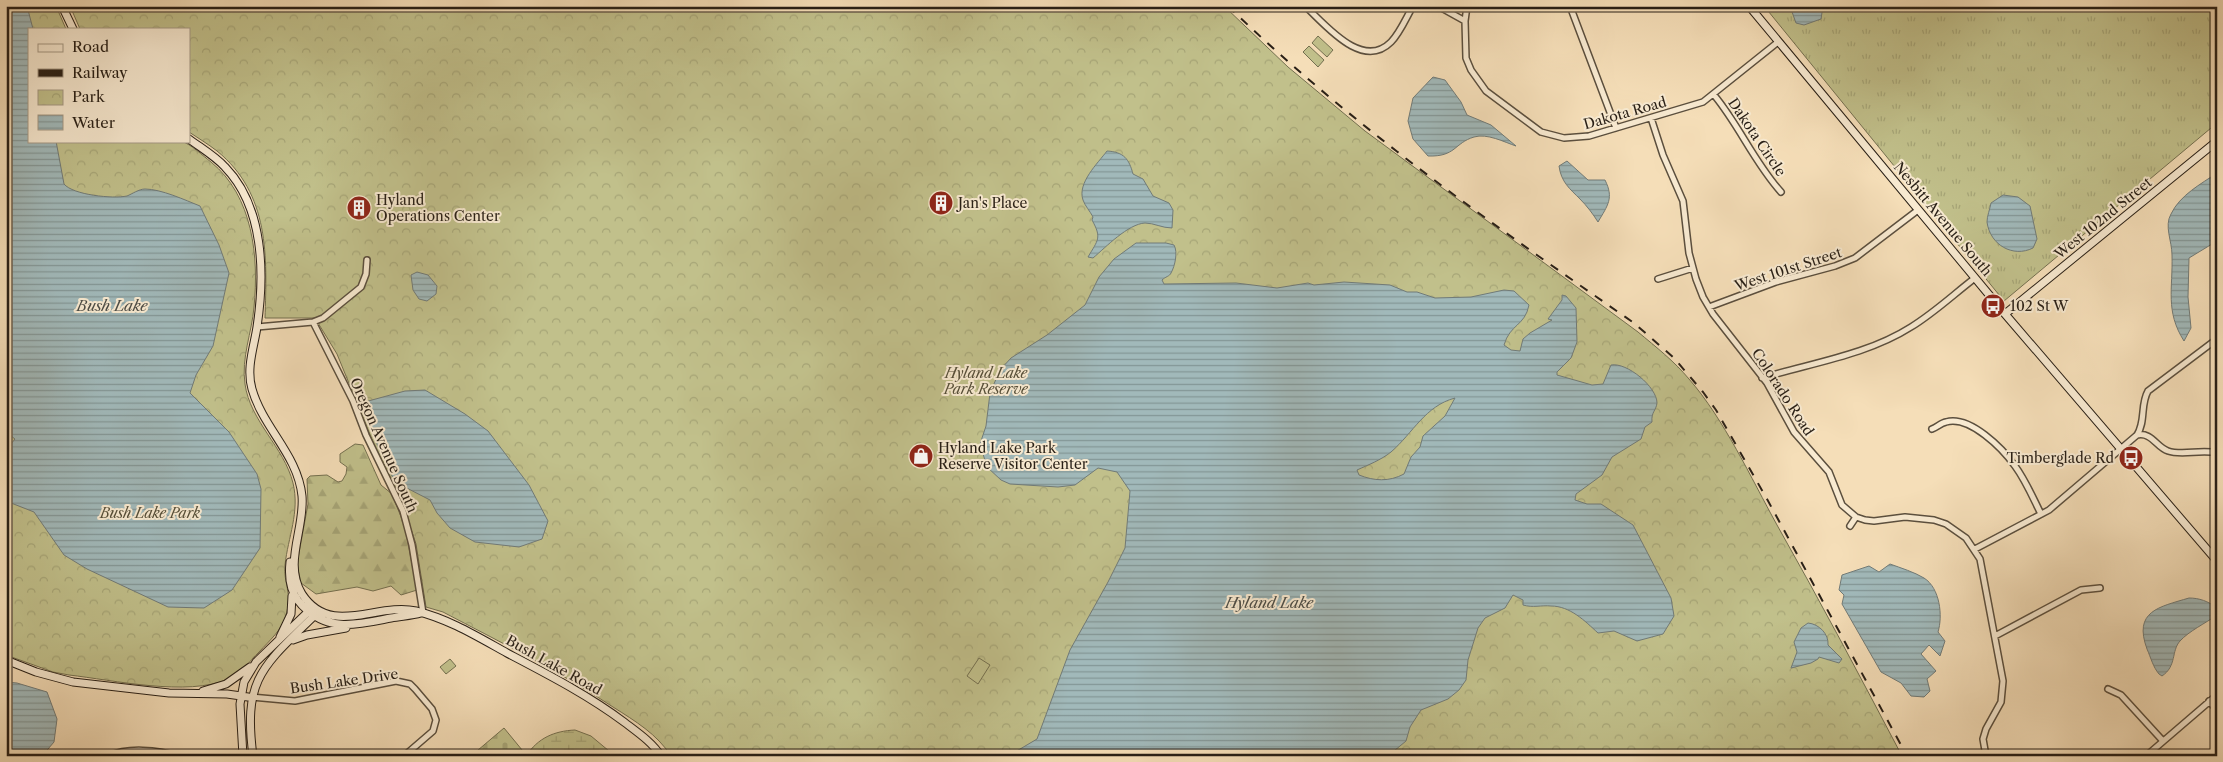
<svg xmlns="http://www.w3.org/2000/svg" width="2223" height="762" font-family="'Libre Caslon Text',serif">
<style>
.grass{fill:url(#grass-tufts);stroke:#747050}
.forest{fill:url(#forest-firs);stroke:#747050}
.wetland{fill:url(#wetland-marsh);stroke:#747050}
.cemetery{fill:url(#cemetery-stones);stroke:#747050}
.park{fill:url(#park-crowns);stroke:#747050}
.pitch{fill:#c1c08b;stroke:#747050}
.water{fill:url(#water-rules);stroke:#717b78;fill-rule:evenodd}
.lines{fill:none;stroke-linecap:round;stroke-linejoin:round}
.street-casing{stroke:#5b4f3e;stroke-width:8}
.secondary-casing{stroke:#281f16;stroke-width:9}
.street{stroke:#f8ead1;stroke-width:5}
.secondary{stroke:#f8ead1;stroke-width:7}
.rail{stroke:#281f16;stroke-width:2;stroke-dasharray:9 9;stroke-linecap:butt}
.labels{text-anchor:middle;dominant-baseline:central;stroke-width:4;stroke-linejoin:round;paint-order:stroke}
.street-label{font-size:14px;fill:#281f16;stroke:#f8ead1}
.poi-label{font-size:14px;fill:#281f16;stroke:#f8ead1;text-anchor:start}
.park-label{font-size:14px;font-style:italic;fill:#564f39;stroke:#f8ead1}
.water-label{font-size:15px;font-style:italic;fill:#4c4d47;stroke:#f8ead1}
</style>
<defs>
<pattern id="grass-tufts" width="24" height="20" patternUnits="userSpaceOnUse" patternTransform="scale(1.25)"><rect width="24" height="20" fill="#c1c08b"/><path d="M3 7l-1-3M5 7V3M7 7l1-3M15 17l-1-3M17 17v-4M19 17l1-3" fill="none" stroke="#a6a577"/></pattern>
<pattern id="forest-firs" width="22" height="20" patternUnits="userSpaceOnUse" patternTransform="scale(1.25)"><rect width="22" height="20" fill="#c1c08b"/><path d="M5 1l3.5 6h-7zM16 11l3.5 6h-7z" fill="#a6a577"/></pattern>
<pattern id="wetland-marsh" width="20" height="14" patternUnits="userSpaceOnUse" patternTransform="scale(1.25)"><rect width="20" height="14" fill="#c1c08b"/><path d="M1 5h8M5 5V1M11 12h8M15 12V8" fill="none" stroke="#a6a577"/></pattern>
<pattern id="cemetery-stones" width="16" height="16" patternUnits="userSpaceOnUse" patternTransform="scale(1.25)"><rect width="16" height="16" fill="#c1c08b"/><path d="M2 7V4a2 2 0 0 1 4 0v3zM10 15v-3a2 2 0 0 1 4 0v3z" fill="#a6a577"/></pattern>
<pattern id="park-crowns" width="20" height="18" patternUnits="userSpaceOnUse" patternTransform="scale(1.25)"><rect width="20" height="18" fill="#c1c08b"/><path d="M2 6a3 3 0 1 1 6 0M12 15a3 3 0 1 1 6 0" fill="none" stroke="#a6a577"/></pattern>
<pattern id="water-rules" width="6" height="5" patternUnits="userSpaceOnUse" patternTransform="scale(1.25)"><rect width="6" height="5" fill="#a1b9ba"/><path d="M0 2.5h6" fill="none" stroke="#839696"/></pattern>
</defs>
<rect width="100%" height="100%" fill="#f5deb8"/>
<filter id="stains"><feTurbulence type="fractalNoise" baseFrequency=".004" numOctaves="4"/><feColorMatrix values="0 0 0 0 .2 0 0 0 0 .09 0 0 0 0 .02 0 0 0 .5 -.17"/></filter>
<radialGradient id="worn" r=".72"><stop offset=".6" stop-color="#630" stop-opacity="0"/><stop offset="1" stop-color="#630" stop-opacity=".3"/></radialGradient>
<path class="grass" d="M 1764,6 L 2217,6 L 2217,123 L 2004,301 Z"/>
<path class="forest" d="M 355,444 L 363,445 L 381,485 L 392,494 L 405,527 L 417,590 L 401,595 L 391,586 L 373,591 L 357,587 L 316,594 L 301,583 L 297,564 L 308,504 L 307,479 L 310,476 L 327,475 L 338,482 L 342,481 L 346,474 L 347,467 L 340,462 L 340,454 Z"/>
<path class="wetland" d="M 575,730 L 591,736 L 615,756 L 526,756 C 538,738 554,731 575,730 Z"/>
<path class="cemetery" d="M 504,728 L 527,756 L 471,756 Z"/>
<path class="park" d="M 6,6 L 56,6 L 66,29 L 29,29 L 29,141 C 66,141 103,141 140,141 C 152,141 169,138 181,141 C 191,144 203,156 211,162 C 253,196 259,257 254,307 C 252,332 241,358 245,384 C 250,421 284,447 293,483 C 300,512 288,537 285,565 C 283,583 293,593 286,615 C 282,630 270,640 259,652 C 250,661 241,673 228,679 C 188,697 113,680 69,675 L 53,672 L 6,655 Z
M 70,6 L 1224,6 L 1288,67 L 1365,131 L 1638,332 C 1656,347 1674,361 1689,379 C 1724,419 1751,478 1777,525 C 1820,601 1861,678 1902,756 L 671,756 C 657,734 635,721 613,707 C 559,671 500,642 443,612 L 426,607 L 416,544 L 403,505 L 375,447 L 337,354 L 315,318 L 265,318 C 267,257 270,194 217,151 C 208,144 198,138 189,132 L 189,29 L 80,29 Z"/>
<path class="pitch" d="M 1318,36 L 1333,50 L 1327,57 L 1312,43 Z
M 1309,46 L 1324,60 L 1318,67 L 1303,52 Z
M 979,658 L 990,665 L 978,684 L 967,676 Z
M 450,659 L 456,666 L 446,674 L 440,667 Z"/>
<path class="water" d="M 6,6 L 27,6 L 33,29 L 29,29 L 29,141 L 56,141 L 64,184 C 73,195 113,199 127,196 C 132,194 139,189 145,189 C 161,189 185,200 200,206 L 219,245 L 229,273 L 213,346 L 196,375 L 190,393 L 229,432 L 257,474 L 261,489 L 260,548 L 232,590 L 204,608 L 168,607 L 87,569 L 64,555 L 34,512 L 6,501 L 6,450 L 15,439 L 6,432 Z
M 1786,6 L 1823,6 L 1821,19 L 1804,25 L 1796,23 L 1791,9 Z
M 1433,77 L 1445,80 L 1461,102 L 1467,115 L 1491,125 L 1516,146 C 1504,142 1487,133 1474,137 C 1454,143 1456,157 1428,156 L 1413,139 L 1408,121 L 1413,98 Z
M 1107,151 C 1124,152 1129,159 1133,174 L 1143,179 L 1153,196 L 1169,203 L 1173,210 L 1172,228 C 1162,228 1154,223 1145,223 C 1128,224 1106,247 1093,258 L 1088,257 C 1098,240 1102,238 1092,220 L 1093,217 C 1090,211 1085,206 1083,200 C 1077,183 1098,163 1107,151 Z
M 1567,161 L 1588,180 L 1605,180 C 1614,198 1608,205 1598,222 C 1593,214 1587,206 1580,199 C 1570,189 1561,182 1559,166 Z
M 2217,173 L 2217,241 L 2189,258 L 2188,297 L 2191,328 L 2184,341 C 2165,311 2173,289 2172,255 C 2172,241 2164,226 2171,214 C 2180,195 2201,184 2217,173 Z
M 2003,195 L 2018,197 L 2030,206 L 2037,239 L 2033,248 C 2013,258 1990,245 1987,222 C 1987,216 1990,209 1991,203 Z
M 1136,243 L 1166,243 L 1174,245 C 1178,252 1175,266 1171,273 C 1170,276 1165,277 1162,280 L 1164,284 L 1236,283 L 1277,288 L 1308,283 L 1314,285 L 1344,282 L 1390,285 L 1407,292 L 1417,292 L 1435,298 L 1471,297 L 1504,290 L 1514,291 L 1529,305 C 1525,326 1510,324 1504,345 L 1511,350 L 1520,351 L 1523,339 L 1530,333 L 1552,320 L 1548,319 L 1562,300 L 1562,295 L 1566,296 L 1576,308 L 1577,342 L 1571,358 L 1557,372 L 1557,375 L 1592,385 L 1603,384 L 1611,365 C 1627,362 1657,387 1657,403 C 1656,411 1651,412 1652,422 L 1645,427 L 1641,439 L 1612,457 L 1602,475 L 1576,494 L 1575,500 L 1587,504 L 1601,504 L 1633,525 L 1671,598 L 1674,616 L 1663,634 L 1637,641 L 1614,631 L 1598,633 C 1585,621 1570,606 1551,606 C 1541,605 1533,608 1523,605 L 1523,600 L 1513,595 L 1505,608 L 1485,618 L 1478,628 L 1468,660 L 1466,680 L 1459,690 L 1448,699 L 1421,710 L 1410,727 L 1406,741 L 1388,756 L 1004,756 L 1015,752 L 1037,739 L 1070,650 L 1108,582 L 1125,548 L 1130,491 L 1117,472 L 1098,468 L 1075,485 L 1058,487 L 1010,484 L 1001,480 L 987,467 L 980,444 L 986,426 L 990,393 L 1000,370 L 1011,358 L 1047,335 L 1085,305 L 1099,277 L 1114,259 ZM 1455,398 L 1445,416 L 1423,436 L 1420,447 L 1411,457 L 1404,474 C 1389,482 1374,481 1359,475 L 1357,470 C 1368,465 1381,460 1391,452 C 1413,433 1425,406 1455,398 Z
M 417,272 L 428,275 L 437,286 L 436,294 L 427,301 L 419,299 L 413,290 L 411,275 Z
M 425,390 L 465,414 L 488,431 L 529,485 L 548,521 L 542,539 L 519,547 L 475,542 L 450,528 L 437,513 L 430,500 L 395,482 L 379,449 L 361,403 L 405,391 Z
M 1890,564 C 1901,568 1914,572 1924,578 C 1940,588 1943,616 1938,632 L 1945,641 L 1940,656 L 1929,645 L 1921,654 L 1936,671 L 1927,679 L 1930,691 L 1924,697 L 1911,696 L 1901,683 L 1881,672 L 1842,604 L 1844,595 L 1839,590 L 1842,575 L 1869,566 L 1879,572 Z
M 2189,598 C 2199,598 2208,601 2217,608 L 2217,615 C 2206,623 2189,631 2180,641 C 2171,651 2177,666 2162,676 L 2159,674 C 2153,667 2151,658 2147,649 C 2133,611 2159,607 2189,598 Z
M 1808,623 C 1819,624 1829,634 1828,645 L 1842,659 L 1839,663 L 1819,657 L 1818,659 L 1811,663 L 1791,668 L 1797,652 L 1794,642 L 1801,628 Z
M 6,682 L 17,683 L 47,692 L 57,719 L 54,742 L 42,756 L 6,756 Z"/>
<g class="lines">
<defs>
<path id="street" d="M 1305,6 C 1325,24 1362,71 1391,42 C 1400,33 1406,18 1413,6
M 1438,6 L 1465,21 L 1466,58 L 1471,70 L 1486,91 L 1541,132 L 1564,138 L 1589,136 L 1703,102 L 1778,42
M 1570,6 L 1616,128
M 1465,21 L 1467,6
M 1714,95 C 1739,125 1754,162 1781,192
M 1651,118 L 1663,155 L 1683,201 L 1689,253 L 1696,279 L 1703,297 L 1713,314 L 1767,383 L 1794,432 L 1829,472 L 1842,505 L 1856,517 L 1865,520 L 1874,521 L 1905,517 L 1934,520 L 1946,524 L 1966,538 L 1980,559 L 2003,681 L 2001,702 L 1986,729 L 1983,739 L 1986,756
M 1658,279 L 1693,268
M 1709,307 L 1776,282 L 1835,266 L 1855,258 L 1918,210
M 313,322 L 353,401 L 366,435 L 403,511 L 412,545 L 423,613
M 257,327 L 313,322 L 323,318 L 361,287 L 366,274 L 367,260
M 1762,378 C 1811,363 1867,355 1911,327 C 1934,313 1954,294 1975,278
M 1932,429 C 1937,427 1941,423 1946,422 C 1970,415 2003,449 2015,466 C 2026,481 2033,498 2041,514
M 2137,435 C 2152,432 2156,447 2168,451 C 2182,456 2201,449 2217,453
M 1850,526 L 1856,517
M 1975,549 L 2049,510 L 2137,435 C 2146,421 2140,405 2148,391 L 2217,339
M 1995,636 L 2081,590 L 2100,588
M 2108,689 L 2121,695 L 2163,741
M 251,697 L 295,701 L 396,681 L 410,684 L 415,689 L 432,709 L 436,720 L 433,731 L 404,756
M 2209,701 L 2217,710
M 110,756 C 126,747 159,750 177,756
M 2146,756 L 2217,695"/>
<path id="secondary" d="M 62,6 L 73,29
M 1749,6 L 2005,314 L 2217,561
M 189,139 C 201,148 215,156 225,167 C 264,207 265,274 257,327 C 254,347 246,368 252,389 C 263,428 298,455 302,496 C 305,528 283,564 302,594 C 331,638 377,602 416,611 C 449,619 478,637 507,653 C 547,674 588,695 624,722 C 637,732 652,742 661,756
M 2005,314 L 2217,141
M 290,562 C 288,581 291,597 307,610 C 332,632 360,624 391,618 C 401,616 411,616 421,613
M 280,637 L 291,614 L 292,596
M 293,640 L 307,635 L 346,628
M 6,660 L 36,672 L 73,682 L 169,693 L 227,694 L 248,697
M 203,691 L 226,684 L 250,667
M 243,756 L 240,704 L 244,682 L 256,662 L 310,610
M 253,756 C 243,679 262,667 314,616 L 314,614"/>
</defs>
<use href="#street" class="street-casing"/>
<use href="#secondary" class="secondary-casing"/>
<use href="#street" class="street"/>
<use href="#secondary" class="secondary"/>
<path class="rail" d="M 1228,6 C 1352,126 1493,225 1634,323 L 1674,358 L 1703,392 L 1716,410 L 1767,499 L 1907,756"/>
</g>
<defs>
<symbol id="building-disc" viewBox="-11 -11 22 22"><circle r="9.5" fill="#8f2418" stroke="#f8ead1"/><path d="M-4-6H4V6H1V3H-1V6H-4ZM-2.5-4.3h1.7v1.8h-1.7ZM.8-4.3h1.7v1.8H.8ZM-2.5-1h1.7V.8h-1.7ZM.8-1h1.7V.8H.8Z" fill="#fff"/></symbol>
<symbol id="bus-disc" viewBox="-11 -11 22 22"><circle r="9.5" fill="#8f2418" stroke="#f8ead1"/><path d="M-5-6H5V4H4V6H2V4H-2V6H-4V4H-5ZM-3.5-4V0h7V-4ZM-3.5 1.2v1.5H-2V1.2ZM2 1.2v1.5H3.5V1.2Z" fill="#fff"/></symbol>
<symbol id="shop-disc" viewBox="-11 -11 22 22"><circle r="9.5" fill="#8f2418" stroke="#f8ead1"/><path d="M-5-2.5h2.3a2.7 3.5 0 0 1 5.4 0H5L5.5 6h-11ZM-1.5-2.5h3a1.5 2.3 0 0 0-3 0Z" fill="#fff"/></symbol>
</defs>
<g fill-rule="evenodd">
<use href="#building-disc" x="927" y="189" width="28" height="28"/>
<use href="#building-disc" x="345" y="194" width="28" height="28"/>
<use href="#bus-disc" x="1979" y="292" width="28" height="28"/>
<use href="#shop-disc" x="907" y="442" width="28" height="28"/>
<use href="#bus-disc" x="2117" y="444" width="28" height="28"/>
</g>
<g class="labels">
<g class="street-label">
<text transform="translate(1625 113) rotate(-16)">Dakota Road</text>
<text transform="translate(1757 137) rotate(56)">Dakota Circle</text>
<text transform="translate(2103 218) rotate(-39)">West 102nd Street</text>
<text transform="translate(1943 219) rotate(50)">Nesbitt Avenue South</text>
<text transform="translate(1788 269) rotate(-18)">West 101st Street</text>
<text transform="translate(1783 392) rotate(57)">Colorado Road</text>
<text transform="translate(384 445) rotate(66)">Oregon Avenue South</text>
<text transform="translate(554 665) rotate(29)">Bush Lake Road</text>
<text transform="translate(344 681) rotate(-8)">Bush Lake Drive</text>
</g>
<g class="poi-label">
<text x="376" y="200">Hyland<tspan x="376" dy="16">Operations Center</tspan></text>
<text x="958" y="203">Jan's Place</text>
<text x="2010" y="306">102 St W</text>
<text x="938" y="448">Hyland Lake Park<tspan x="938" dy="16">Reserve Visitor Center</tspan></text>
<text x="2114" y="458" text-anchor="end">Timberglade Rd</text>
</g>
<g class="park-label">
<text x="986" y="373">Hyland Lake<tspan x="986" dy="16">Park Reserve</tspan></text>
<text x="150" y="513">Bush Lake Park</text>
</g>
<g class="water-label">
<text x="112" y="305">Bush Lake</text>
<text x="1269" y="602">Hyland Lake</text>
</g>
</g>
<rect width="2223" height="762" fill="none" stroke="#f5deb8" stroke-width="25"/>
<rect x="8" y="8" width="2208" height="747" fill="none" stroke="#281f16" stroke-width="2.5"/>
<rect x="12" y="12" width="2198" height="737" fill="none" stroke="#281f16"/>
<rect x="28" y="28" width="162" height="115" fill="#f8ead1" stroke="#a59986"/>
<rect x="38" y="44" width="25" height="8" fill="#f8ead1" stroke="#a59986"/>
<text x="72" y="52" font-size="15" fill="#281f16">Road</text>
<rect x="38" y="69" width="25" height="8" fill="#281f16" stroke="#a59986"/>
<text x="72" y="78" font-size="15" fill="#281f16">Railway</text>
<rect x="38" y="90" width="25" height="15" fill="url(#park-crowns)" stroke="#a59986"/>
<text x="72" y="102" font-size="15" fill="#281f16">Park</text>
<rect x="38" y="115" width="25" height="15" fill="url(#water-rules)" stroke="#a59986"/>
<text x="72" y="128" font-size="15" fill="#281f16">Water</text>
<rect width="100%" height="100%" filter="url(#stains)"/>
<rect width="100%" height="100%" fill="url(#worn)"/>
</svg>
